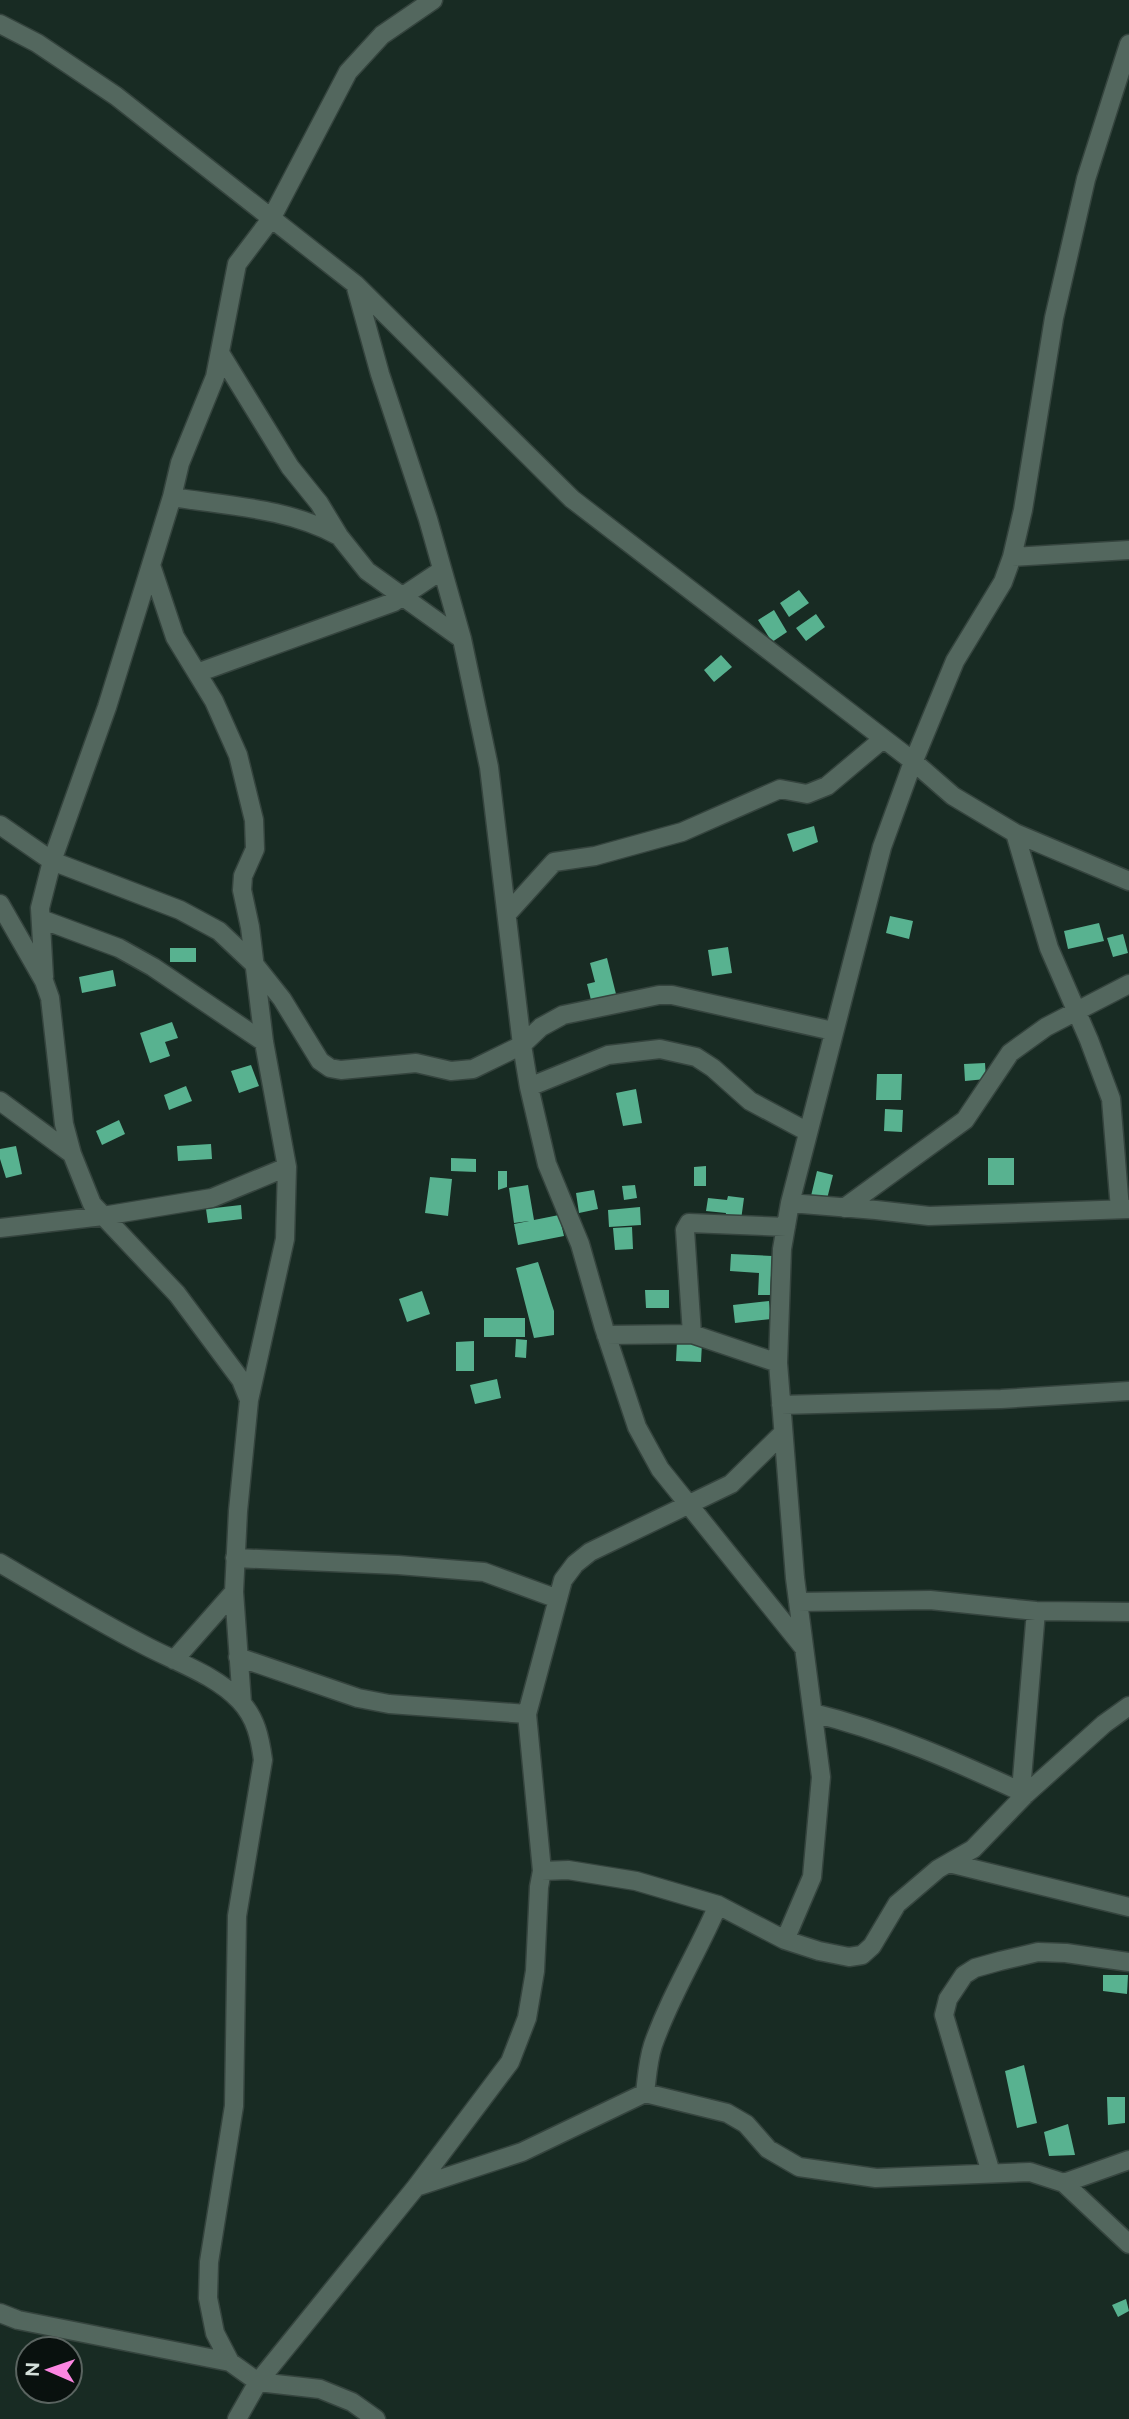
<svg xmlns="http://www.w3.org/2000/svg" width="1129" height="2419" font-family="Figtree,sans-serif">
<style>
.building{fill:#58b290}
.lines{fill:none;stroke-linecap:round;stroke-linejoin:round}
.minor-casing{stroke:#35443e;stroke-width:21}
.minor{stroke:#53675e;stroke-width:18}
</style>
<rect width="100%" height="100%" fill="#182b23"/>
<path class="building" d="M 799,590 L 809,603 L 789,617 L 780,603 Z
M 774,610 L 787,632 L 772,642 L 758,620 Z
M 816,614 L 825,627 L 806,641 L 796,628 Z
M 721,655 L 732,667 L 714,682 L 704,670 Z
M 814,826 L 818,842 L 793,852 L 787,834 Z
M 890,916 L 913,921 L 909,939 L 886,933 Z
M 1099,923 L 1104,941 L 1068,949 L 1064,931 Z
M 1123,934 L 1128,953 L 1113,957 L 1107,938 Z
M 728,947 L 732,973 L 712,976 L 708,950 Z
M 170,948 L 196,948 L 196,962 L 170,962 Z
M 607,958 L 617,998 L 592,1004 L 587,984 L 595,982 L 590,963 Z
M 113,970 L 116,986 L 82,993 L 79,977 Z
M 172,1022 L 178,1038 L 165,1042 L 170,1056 L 150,1063 L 140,1033 Z
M 985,1063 L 986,1079 L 965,1081 L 964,1064 Z
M 251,1065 L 259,1086 L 239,1093 L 231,1071 Z
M 877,1074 L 902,1074 L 901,1100 L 876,1100 Z
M 186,1086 L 192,1101 L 169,1110 L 164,1095 Z
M 636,1089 L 642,1123 L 623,1126 L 616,1093 Z
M 885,1109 L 903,1110 L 902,1132 L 884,1131 Z
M 119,1120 L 125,1134 L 102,1145 L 96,1131 Z
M 211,1144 L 212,1159 L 178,1161 L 177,1146 Z
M 16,1146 L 22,1174 L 6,1178 L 0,1159 L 0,1149 Z
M 451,1158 L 476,1159 L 476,1172 L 451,1171 Z
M 988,1158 L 1014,1158 L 1014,1185 L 988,1185 Z
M 706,1166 L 706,1186 L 694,1186 L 694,1167 Z
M 498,1171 L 507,1171 L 507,1187 L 498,1190 Z
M 817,1171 L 833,1175 L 827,1199 L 811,1196 Z
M 430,1177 L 452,1179 L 448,1216 L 425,1213 Z
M 528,1185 L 534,1220 L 559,1215 L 564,1236 L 518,1245 L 514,1224 L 529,1221 L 514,1223 L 509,1188 Z
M 635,1185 L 637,1198 L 624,1200 L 622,1186 Z
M 594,1190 L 598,1209 L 579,1213 L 576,1193 Z
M 728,1196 L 744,1198 L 741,1220 L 725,1218 L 726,1213 L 706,1211 L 708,1198 L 727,1200 Z
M 241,1205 L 242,1219 L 208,1223 L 206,1209 Z
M 640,1207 L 641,1225 L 609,1227 L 608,1210 Z
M 632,1227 L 633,1249 L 615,1250 L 613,1228 Z
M 731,1254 L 772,1256 L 770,1295 L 758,1295 L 759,1273 L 730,1271 Z
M 538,1262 L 554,1311 L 554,1335 L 534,1338 L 516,1268 Z
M 645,1290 L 669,1290 L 669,1308 L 646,1308 Z
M 422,1291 L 430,1314 L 407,1322 L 399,1299 Z
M 769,1301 L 771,1319 L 735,1323 L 733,1305 Z
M 484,1318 L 525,1318 L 525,1337 L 484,1337 Z
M 516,1339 L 527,1340 L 526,1358 L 515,1357 Z
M 474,1341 L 474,1371 L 456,1371 L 456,1342 Z
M 677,1341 L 702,1343 L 701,1362 L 676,1361 Z
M 497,1379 L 501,1398 L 475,1404 L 470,1385 Z
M 1103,1975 L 1128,1975 L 1127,1994 L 1103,1991 Z
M 1024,2065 L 1037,2123 L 1017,2128 L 1005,2071 Z
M 1107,2097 L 1125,2097 L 1125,2123 L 1108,2125 Z
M 1068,2124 L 1075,2155 L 1049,2156 L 1044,2132 Z
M 1126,2299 L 1129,2311 L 1118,2317 L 1112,2305 Z"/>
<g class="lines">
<defs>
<path id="minor" d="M 0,24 L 37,43 L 116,96 L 355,284 L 572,499 L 914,762 L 953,796 L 1015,833 L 1129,881
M 355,284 L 380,374 L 428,519 L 462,639 L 489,767 L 522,1045 L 529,1087 L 547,1164 L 580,1244 L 604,1328 L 637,1427 L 660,1469 L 804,1648
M 220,353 L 290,467 L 319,503 L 339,536 L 367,571 L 462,639
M 172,497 C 229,506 288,508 339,536
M 1012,557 L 1129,550
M 197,673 L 394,602 L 442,570
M 0,825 L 52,861 L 180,910 L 219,931 L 255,965 L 282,999 L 320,1061 L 330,1068 L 341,1070 L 416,1063 L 451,1071 L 473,1069 L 522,1045 L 541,1027 L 563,1015 L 659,995 L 672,995 L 833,1031
M 1015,833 L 1049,948 L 1089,1040 L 1111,1099 L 1120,1209
M 0,904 L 44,981 L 50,998 L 64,1124 L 72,1154 L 92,1204 L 177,1294 L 241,1380 L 249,1400 L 238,1511 L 234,1592 L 242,1703
M 507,914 L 554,862 L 595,856 L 682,832 L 780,789 L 807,794 L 827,786 L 883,739
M 41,919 L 119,948 L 153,967 L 264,1042
M 44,977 L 40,908 L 52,861 L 107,707 L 151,565
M 529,1087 L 608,1055 L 660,1049 L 696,1057 L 713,1068 L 750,1101 L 808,1132
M 0,1101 L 72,1154
M 790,1203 L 876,1210 L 929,1216 L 1129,1209
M 844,1208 L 965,1120 L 1010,1053 L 1046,1027 L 1129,984
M 0,1228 L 103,1216 L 212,1198 L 287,1167
M 692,1334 L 685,1230 L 689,1223 L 786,1227
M 606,1335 L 692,1334 L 778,1363
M 249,1400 L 285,1239 L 287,1167 L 264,1042 L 250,927 L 242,890 L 243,876 L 255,849 L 254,820 L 238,755 L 214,701 L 175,637 L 151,565 L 172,497 L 180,463 L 215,377 L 237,264 L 271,219 L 348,72 L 382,35 L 433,0
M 781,1405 L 1001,1399 L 1129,1391
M 235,1558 L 398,1565 L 484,1572 L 558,1599
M 0,1563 C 48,1591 95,1620 144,1645 C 176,1662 216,1675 240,1701 C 256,1718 260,1738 263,1760 L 237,1916 L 234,2106 L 209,2262 L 208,2298 L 215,2333 L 230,2362 L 258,2382 L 320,2389 L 352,2402 L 376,2419
M 798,1602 L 930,1600 L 1036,1611 L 1129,1612
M 238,1657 L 358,1698 L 389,1704 L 527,1714
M 174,1660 L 234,1592
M 813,1713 C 887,1731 957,1762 1026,1794
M 1021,1791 L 1036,1611
M 949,1863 L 1129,1907
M 542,1871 L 568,1870 L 636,1881 L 718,1905 L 785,1940 L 819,1951 L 849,1957 L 862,1955 L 872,1946 L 897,1904 L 938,1869 L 973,1849 L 1026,1794 L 1104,1724 L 1129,1706
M 785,1940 L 812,1877 L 821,1777 L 795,1578 L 778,1363 L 782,1249 L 790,1203 L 882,847 L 910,770 L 955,661 L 1003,582 L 1012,557 L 1023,510 L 1054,318 L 1086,179 L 1129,44
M 645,2093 L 727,2113 L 746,2124 L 768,2149 L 799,2167 L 876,2178 L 1030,2172 L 1064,2183 L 1129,2244
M 991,2173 L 944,2015 L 948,1999 L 964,1975 L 975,1968 L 1000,1961 L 1038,1952 L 1066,1953 L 1129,1962
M 1064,2183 L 1129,2160
M 416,2187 L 522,2152 L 645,2093 C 647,2077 648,2060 653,2045 C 670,1996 698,1952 718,1905
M 0,2313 L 18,2320 L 230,2362
M 237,2419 L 258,2382 L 416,2187 L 510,2062 L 527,2018 L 535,1971 L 539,1887 L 542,1871 L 527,1714 L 563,1580 L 575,1564 L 590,1552 L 731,1484 L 783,1433"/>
</defs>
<use href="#minor" class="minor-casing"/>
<use href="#minor" class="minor"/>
</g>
<g transform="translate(49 2370) rotate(272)"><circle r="33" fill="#09110e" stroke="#5a6460" stroke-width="2"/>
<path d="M0-5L12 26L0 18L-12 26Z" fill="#fd86e2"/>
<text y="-10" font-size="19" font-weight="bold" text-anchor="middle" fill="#d4e0da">N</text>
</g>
</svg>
